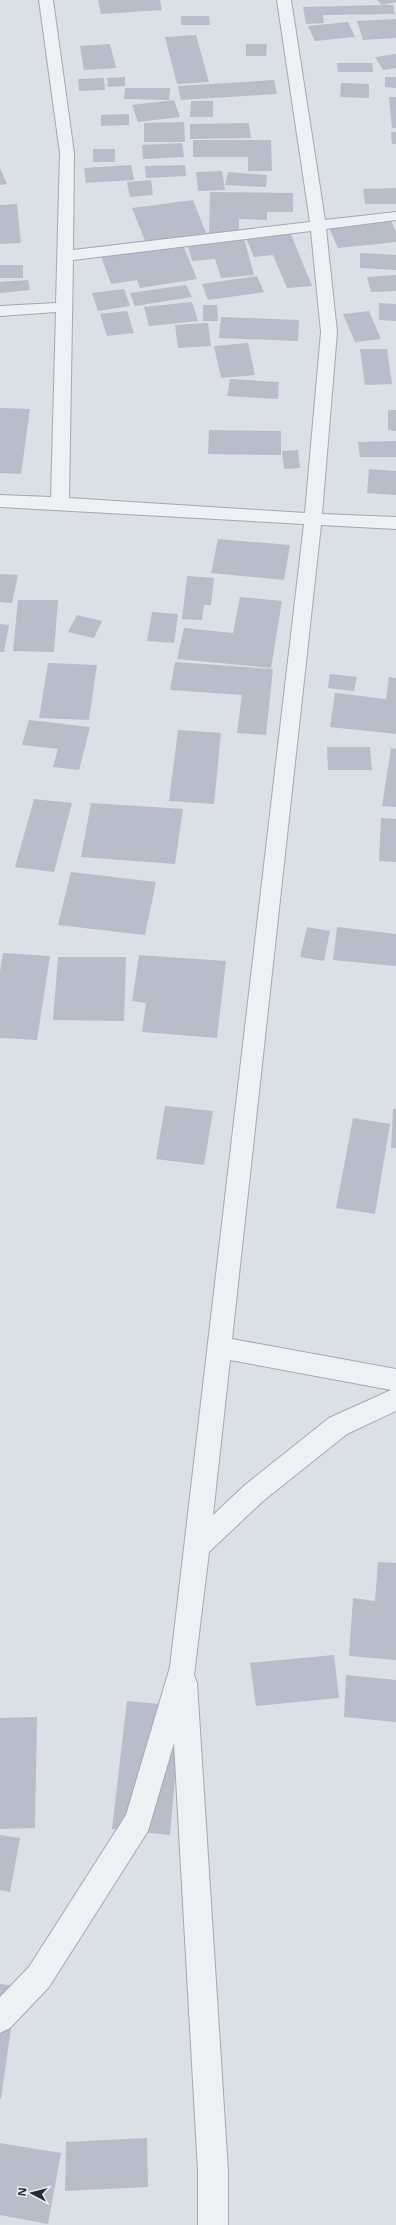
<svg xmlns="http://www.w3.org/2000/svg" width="396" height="2225" font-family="'Open Sans',sans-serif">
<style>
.building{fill:#b8bdc9}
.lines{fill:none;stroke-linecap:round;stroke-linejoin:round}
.minor-casing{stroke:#a4a9b3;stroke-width:2}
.minor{fill:#eef0f4;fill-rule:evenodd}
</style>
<rect width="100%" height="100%" fill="#dbdfe6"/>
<path class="building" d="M 98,0 L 160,0 L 162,10 L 101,14 Z
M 377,0 L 396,0 L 396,2 L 382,5 L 393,5 L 395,14 L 323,15 L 324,23 L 306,24 L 303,7 L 382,5 Z
M 181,16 L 209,16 L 210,25 L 181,25 Z
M 396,19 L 396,38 L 363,40 L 357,21 Z
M 348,22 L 355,37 L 315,41 L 308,26 Z
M 196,35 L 209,82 L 177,84 L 165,37 Z
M 110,44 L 116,68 L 84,70 L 80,46 Z
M 246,44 L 267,44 L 266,56 L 246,56 Z
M 396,54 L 396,68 L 383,70 L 375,57 Z
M 337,63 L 372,63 L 373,72 L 338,72 Z
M 125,77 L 125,86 L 108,87 L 107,78 Z
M 385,77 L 396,77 L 396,88 L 385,87 Z
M 104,78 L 105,90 L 79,91 L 78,79 Z
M 274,80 L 277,94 L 181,100 L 178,86 Z
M 341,83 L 369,84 L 369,98 L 340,97 Z
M 125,88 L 170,88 L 169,100 L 124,99 Z
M 389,97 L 396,97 L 396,128 L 392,128 Z
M 174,100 L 180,117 L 138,122 L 132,105 Z
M 191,101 L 213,101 L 213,117 L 190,117 Z
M 129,114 L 129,125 L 101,126 L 101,115 Z
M 184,122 L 185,142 L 144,142 L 144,123 Z
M 249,123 L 251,138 L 190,139 L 190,124 Z
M 391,132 L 396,132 L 396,144 L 392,144 Z
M 193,140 L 271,140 L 272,171 L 248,171 L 248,157 L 193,157 Z
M 182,143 L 184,157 L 143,159 L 142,145 Z
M 93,149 L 115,149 L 115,162 L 93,162 Z
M 131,165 L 134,180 L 86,183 L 84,168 Z
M 185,165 L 186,176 L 146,178 L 145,166 Z
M 0,168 L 7,184 L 0,185 Z
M 222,171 L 225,190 L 198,191 L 196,172 Z
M 228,172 L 267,175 L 266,187 L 225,185 Z
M 151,180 L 153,195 L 130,197 L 127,182 Z
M 396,188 L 396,204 L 365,204 L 363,189 Z
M 210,192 L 293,193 L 293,212 L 267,212 L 267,220 L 239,219 L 239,233 L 209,233 Z
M 193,200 L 206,233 L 145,241 L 132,208 Z
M 17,204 L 21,243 L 0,244 L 0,205 Z
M 390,218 L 396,232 L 396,242 L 338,248 L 328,225 Z
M 290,232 L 312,286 L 287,288 L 273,255 L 254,257 L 246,238 Z
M 244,238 L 254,275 L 221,278 L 215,259 L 192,261 L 187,243 Z
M 183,245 L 197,279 L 140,288 L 137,280 L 111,284 L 101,256 Z
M 360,253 L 396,255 L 396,270 L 360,268 Z
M 0,265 L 23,265 L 23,278 L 0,278 Z
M 396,275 L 396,291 L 371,292 L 367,277 Z
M 257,276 L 264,292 L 208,300 L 202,284 Z
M 28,280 L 30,290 L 0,293 L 0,282 Z
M 186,285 L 192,297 L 135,306 L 130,293 Z
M 124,289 L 130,306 L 98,311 L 92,293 Z
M 192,302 L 198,321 L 149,326 L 144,307 Z
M 379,303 L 396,304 L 396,321 L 379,320 Z
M 203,305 L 217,305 L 218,321 L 203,321 Z
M 127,311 L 134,333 L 107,336 L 100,314 Z
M 369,311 L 381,339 L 355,342 L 343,314 Z
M 221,317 L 299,320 L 298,341 L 219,338 Z
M 208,323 L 211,346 L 178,348 L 175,325 Z
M 248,343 L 255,375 L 221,378 L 214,346 Z
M 360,349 L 387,349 L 392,384 L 365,385 Z
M 230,379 L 279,382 L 278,399 L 227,396 Z
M 0,408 L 30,409 L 21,474 L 0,473 Z
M 388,410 L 396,410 L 396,431 L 388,430 Z
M 209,430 L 281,431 L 281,455 L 208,454 Z
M 396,441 L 396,457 L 360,457 L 358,442 Z
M 298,450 L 300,468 L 284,469 L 282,451 Z
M 369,469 L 396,471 L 396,495 L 367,493 Z
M 218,539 L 290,545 L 284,580 L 211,573 Z
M 0,574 L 18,575 L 12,603 L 0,602 Z
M 187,576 L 214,578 L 211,605 L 204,605 L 202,620 L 182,619 Z
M 240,597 L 282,601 L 271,668 L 177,659 L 184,628 L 233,633 Z
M 18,600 L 58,600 L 54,652 L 13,651 Z
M 152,612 L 178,614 L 174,643 L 147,641 Z
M 77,615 L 102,621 L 94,638 L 68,632 Z
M 0,624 L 9,625 L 4,652 L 0,652 Z
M 175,662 L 273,669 L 266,735 L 237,733 L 242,695 L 170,690 Z
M 48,663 L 97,665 L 89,720 L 39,718 Z
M 330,674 L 357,677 L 354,691 L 328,688 Z
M 389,677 L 396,678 L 396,734 L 330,727 L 335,693 L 386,699 Z
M 29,720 L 90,727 L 79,770 L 53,767 L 58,749 L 22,745 Z
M 178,730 L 221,733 L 214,804 L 169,801 Z
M 327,747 L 370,747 L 372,770 L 328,770 Z
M 391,748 L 396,749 L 396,807 L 382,806 Z
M 34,799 L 72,803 L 54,872 L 15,867 Z
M 91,803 L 183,809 L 175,864 L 81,857 Z
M 381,818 L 396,819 L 396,862 L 379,861 Z
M 71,872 L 156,882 L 145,935 L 58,925 Z
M 307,927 L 330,931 L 324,961 L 300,957 Z
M 337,927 L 396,934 L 396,966 L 333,960 Z
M 3,953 L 50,956 L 37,1040 L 0,1038 L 0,972 Z
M 139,955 L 226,961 L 217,1038 L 142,1032 L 146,1003 L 132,1001 Z
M 58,957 L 126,957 L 124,1021 L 53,1020 Z
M 165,1106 L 213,1111 L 204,1165 L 156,1159 Z
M 393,1109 L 396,1109 L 396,1148 L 391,1148 Z
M 353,1118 L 390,1124 L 375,1214 L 336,1208 Z
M 378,1562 L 396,1563 L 396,1660 L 349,1656 L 353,1598 L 375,1601 Z
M 334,1655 L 339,1698 L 256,1706 L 250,1663 Z
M 346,1675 L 396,1680 L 396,1722 L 344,1717 Z
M 127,1701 L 181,1706 L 170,1835 L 112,1829 Z
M 37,1717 L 35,1828 L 0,1829 L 0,1718 Z
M 0,1835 L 20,1838 L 10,1892 L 0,1890 Z
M 0,1984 L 17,1986 L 1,2099 L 0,2099 Z
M 147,2138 L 148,2187 L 65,2191 L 66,2142 Z
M 0,2143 L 61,2153 L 48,2224 L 0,2215 Z"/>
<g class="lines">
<defs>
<path id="minor" d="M 39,0 L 53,0 L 74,153 L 73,250 L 310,222 L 277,0 L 291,0 L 325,220 L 396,212 L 396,220 L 326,229 L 337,332 L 322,514 L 396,517 L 396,529 L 321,525 L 232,1339 L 396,1369 L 396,1411 L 347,1434 L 263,1501 L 209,1552 L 194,1675 L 197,1683 L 228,2171 L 228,2225 L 198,2225 L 198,2171 L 174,1743 L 148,1831 L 49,1987 L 10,2028 L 0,2033 L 0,1997 L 29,1967 L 126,1815 L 170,1667 L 304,524 L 0,507 L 0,495 L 51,497 L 56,312 L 0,316 L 0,306 L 56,303 L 60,153 ZM 311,231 L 321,332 L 305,513 L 69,498 L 73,260 ZM 230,1360 L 391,1390 L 329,1418 L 245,1485 L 213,1515 Z"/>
</defs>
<use href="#minor" class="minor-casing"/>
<use href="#minor" class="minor"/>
</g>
<g transform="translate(32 2193) rotate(277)" stroke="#eaeef4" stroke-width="3" paint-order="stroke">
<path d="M0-3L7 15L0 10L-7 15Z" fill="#252c3c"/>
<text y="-6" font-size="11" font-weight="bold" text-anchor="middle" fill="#252c3c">N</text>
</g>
</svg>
